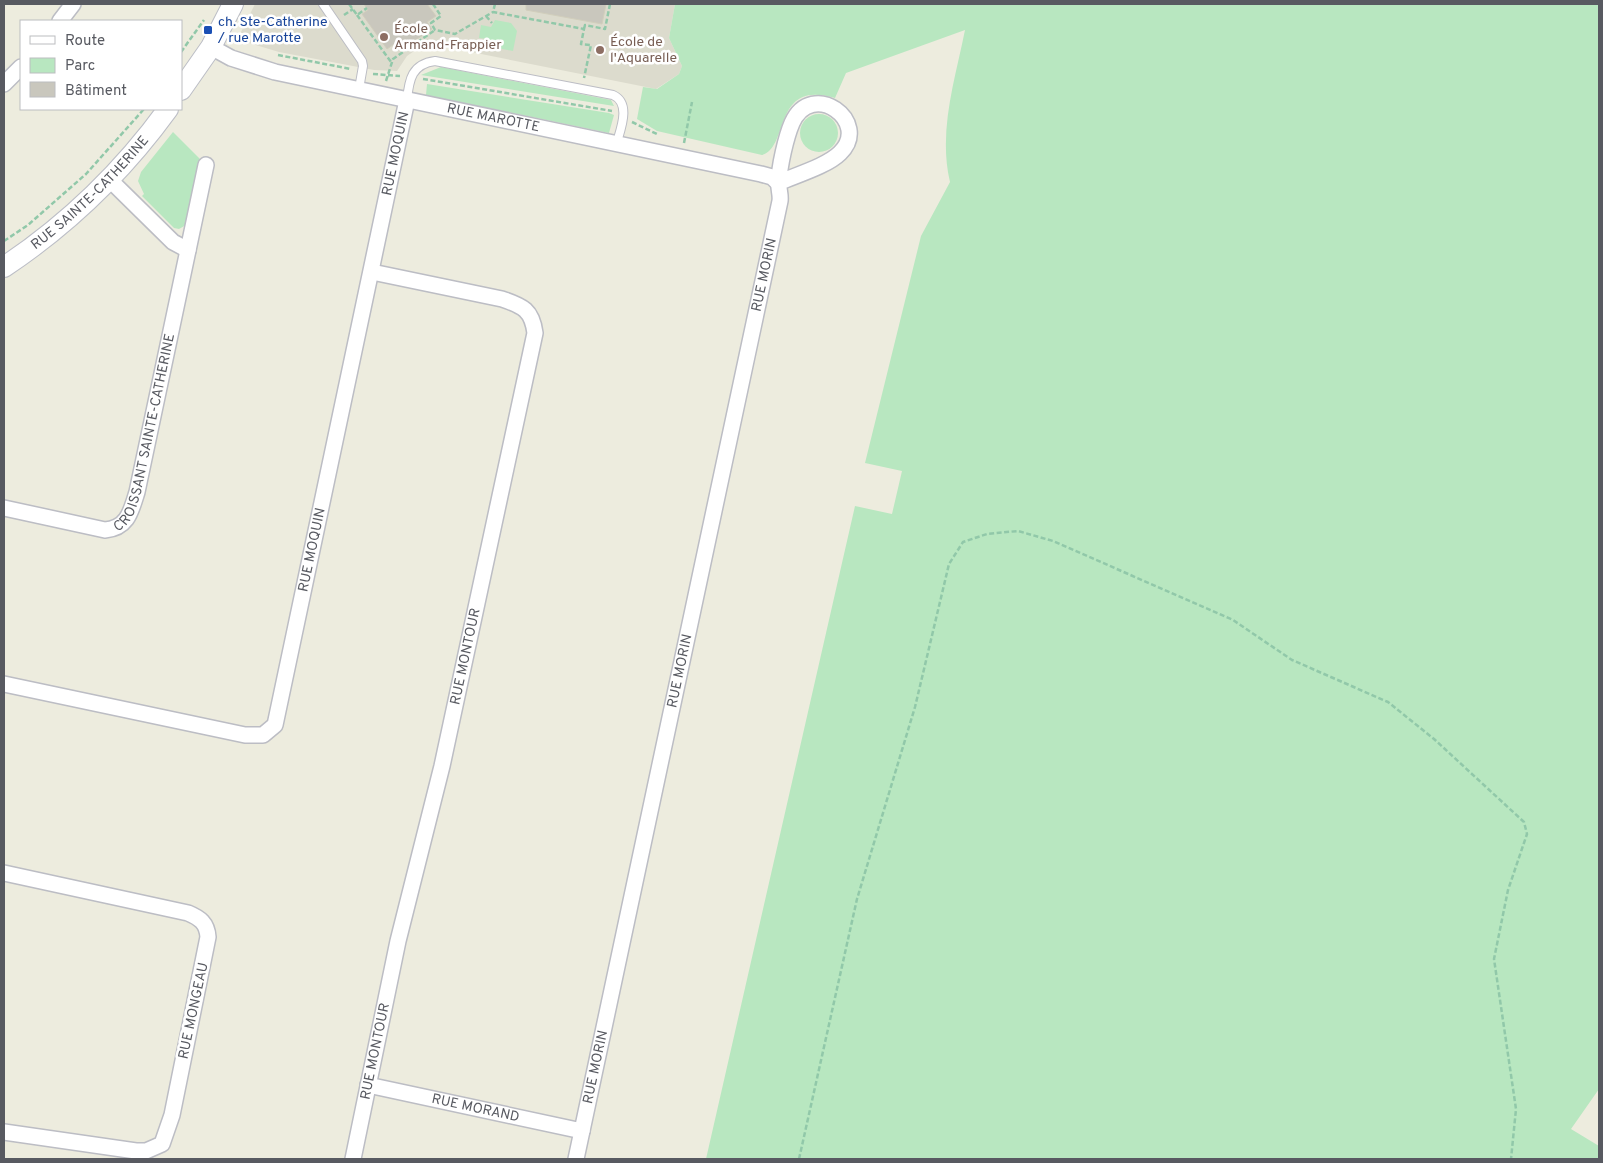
<svg xmlns="http://www.w3.org/2000/svg" width="1603" height="1163" font-family="Overpass,sans-serif">
<style>
.education{fill:#dcdbcd}
.green{fill:#b8e7c0}
.building{fill:#c9c7bd;stroke:#d1cebc}
.lines{fill:none;stroke-linecap:round;stroke-linejoin:round}
.lane-casing{stroke:#bcbdc4;stroke-width:10}
.street-casing{stroke:#bcbdc4;stroke-width:18}
.secondary-casing{stroke:#bcbec6;stroke-width:22}
.path{stroke:#91c8a9;stroke-width:2.5;stroke-dasharray:5 2.5;stroke-linecap:butt}
.lane{stroke:#fff;stroke-width:8}
.street{stroke:#fff;stroke-width:15}
.secondary{stroke:#fff;stroke-width:20}
.transit-dot{fill:#1a4fb4;stroke:#fff;stroke-width:2}
.education-dot{fill:#8d6e63;stroke:#fff;stroke-width:2}
.labels{text-anchor:middle;dominant-baseline:central;stroke-width:5;stroke-linejoin:round;paint-order:stroke}
.transit-label{font-size:14px;fill:#164399;stroke:#fff;text-anchor:start}
.education-label{font-size:14px;fill:#785e54;stroke:#fff;text-anchor:start}
.street-label{font-size:14px;fill:#585a61;stroke:#fff}
</style>
<rect width="100%" height="100%" fill="#edecde"/>
<path class="education" d="M 255,4 L 675,4 L 669,38 L 682,66 L 679,74 L 656,89 L 426,43 L 407,56 L 397,71 L 374,70 L 279,52 L 246,42 L 241,38 L 241,32 Z"/>
<path class="green" d="M 675,4 L 1599,4 L 1599,1089 L 1571,1129 L 1599,1146 L 1599,1159 L 706,1159 L 855,506 L 892,514 L 902,471 L 865,463 L 921,236 L 950,182 C 938,131 955,80 965,30 L 846,73 L 835,98 C 772,79 790,147 762,155 L 657,131 L 637,119 L 643,87 L 657,89 L 679,74 L 682,66 L 669,38 Z
M 495,20 L 511,23 L 517,31 L 513,51 L 492,47 L 487,39 L 479,38 L 481,25 L 491,27 Z
M 441,67 L 611,100 L 614,106 L 421,75 Z
M 427,84 L 609,113 L 614,115 L 609,133 L 426,95 Z
M800 133a19 19 0 1 1 38 0a19 19 0 1 1-38 0Z
M 173,132 L 200,159 L 186,225 L 179,229 L 174,228 L 142,196 L 144,194 L 138,181 L 141,172 Z"/>
<path class="building" d="M 364,4 L 427,4 L 436,16 L 427,22 L 432,29 L 402,49 L 397,42 L 387,49 L 362,14 L 368,10 Z
M 526,4 L 606,4 L 602,24 L 526,10 Z"/>
<g class="lines">
<defs>
<path id="lane" d="M 323,4 L 362,61 L 363,66 L 359,89
M 407,100 C 409,79 412,64 435,61 L 613,95 C 631,103 621,128 617,142"/>
<g id="street">
<path d="M 60,21 L 73,4"/>
<path id="s1" d="M 211,47 L 231,58 L 275,72 L 761,174 L 772,177 L 778,183"/>
<path d="M 4,84 L 21,67"/>
<path d="M 109,179 L 173,242 L 188,250"/>
<path id="s2" d="M 4,508 L 105,530 C 128,528 131,511 137,492 L 206,165"/>
<path id="s3" d="M 4,684 L 245,735 L 263,735 L 275,725 L 407,100"/>
<path d="M 4,873 L 188,913 C 200,918 207,923 208,937 L 172,1115 L 162,1144 L 146,1151 L 136,1151 L 4,1132"/>
<path id="s4" d="M 368,1085 L 582,1131"/>
<path id="s5" d="M 353,1159 L 398,941 L 442,766 L 535,333 C 532,310 523,306 502,299 L 372,272"/>
<path id="s6" d="M 576,1159 L 780,201 C 781,194 778,189 779,182 C 779,167 786,137 792,123 C 812,78 872,122 840,153 C 827,166 796,175 778,183"/>
</g>
<g id="secondary">
<path d="M 181,90 L 211,47 L 233,4"/>
<path id="s7" d="M 4,267 C 67,225 123,171 168,109"/>
</g>
</defs>
<use href="#lane" class="lane-casing"/>
<use href="#street" class="street-casing"/>
<use href="#secondary" class="secondary-casing"/>
<path class="path" d="M 349,4 L 357,15 L 367,8
M 433,4 L 441,16 L 431,23 L 435,30 L 455,34 L 493,12
M 495,4 L 493,12 L 584,29 L 581,44 L 591,45 L 584,78
M 344,15 L 353,9
M 357,15 L 391,62
M 486,16 L 492,23
M 584,29 L 585,25 L 605,29 L 610,4
M 181,52 L 204,20
M 278,55 L 351,69
M 373,74 L 400,76
M 423,79 L 612,111
M 386,81 L 393,59 L 435,30
M 632,122 L 659,135
M 684,143 L 692,102
M 4,241 L 28,225 L 86,174 L 144,109
M 799,1159 L 857,899 L 915,707 L 949,564 L 963,542 L 987,534 L 1018,531 L 1053,541 L 1233,620 L 1292,660 L 1388,702 L 1434,739 L 1524,822 L 1527,834 L 1508,890 L 1494,959 L 1516,1109 L 1511,1159"/>
<use href="#lane" class="lane"/>
<use href="#street" class="street"/>
<use href="#secondary" class="secondary"/>
</g>
<rect class="transit-dot" x="203" y="25" width="10" height="10" rx="2.5"/>
<g class="education-dot">
<circle cx="384" cy="37" r="5"/>
<circle cx="600" cy="50" r="5"/>
</g>
<g class="labels">
<g class="transit-label">
<text x="218" y="22">ch. Ste-Catherine<tspan x="218" dy="16">/ rue Marotte</tspan></text>
</g>
<g class="education-label">
<text x="394" y="29">École<tspan x="394" dy="16">Armand-Frappier</tspan></text>
<text x="610" y="42">École de<tspan x="610" dy="16">l'Aquarelle</tspan></text>
</g>
<g class="street-label">
<text stroke="none"><textPath href="#s1" startOffset="292">RUE MAROTTE</textPath></text>
<text stroke="none"><textPath href="#s3" startOffset="864">RUE MOQUIN</textPath></text>
<text stroke="none"><textPath href="#s7" startOffset="114">RUE SAINTE-CATHERINE</textPath></text>
<text stroke="none"><textPath href="#s6" startOffset="904">RUE MORIN</textPath></text>
<text stroke="none"><textPath href="#s2" startOffset="216">CROISSANT SAINTE-CATHERINE</textPath></text>
<text stroke="none"><textPath href="#s3" startOffset="459">RUE MOQUIN</textPath></text>
<text stroke="none"><textPath href="#s5" startOffset="515">RUE MONTOUR</textPath></text>
<text stroke="none"><textPath href="#s6" startOffset="499">RUE MORIN</textPath></text>
<text transform="translate(194 1011) rotate(-78)">RUE MONGEAU</text>
<text stroke="none"><textPath href="#s5" startOffset="110">RUE MONTOUR</textPath></text>
<text stroke="none"><textPath href="#s6" startOffset="94">RUE MORIN</textPath></text>
<text stroke="none"><textPath href="#s4" startOffset="110">RUE MORAND</textPath></text>
</g>
</g>
<rect width="1603" height="1163" fill="none" stroke="#585a61" stroke-width="10"/>
<rect x="20" y="20" width="162" height="90" fill="#ffffff" stroke="#bcbdc0"/>
<rect x="30" y="36" width="25" height="8" fill="#ffffff" stroke="#bcbdc0"/>
<text x="65" y="45" font-size="15" fill="#585a61">Route</text>
<rect x="30" y="58" width="25" height="15" fill="#b8e7c0" stroke="#bcbdc0"/>
<text x="65" y="70" font-size="15" fill="#585a61">Parc</text>
<rect x="30" y="82" width="25" height="15" fill="#c9c7bd" stroke="#bcbdc0"/>
<text x="65" y="95" font-size="15" fill="#585a61">Bâtiment</text>
</svg>
